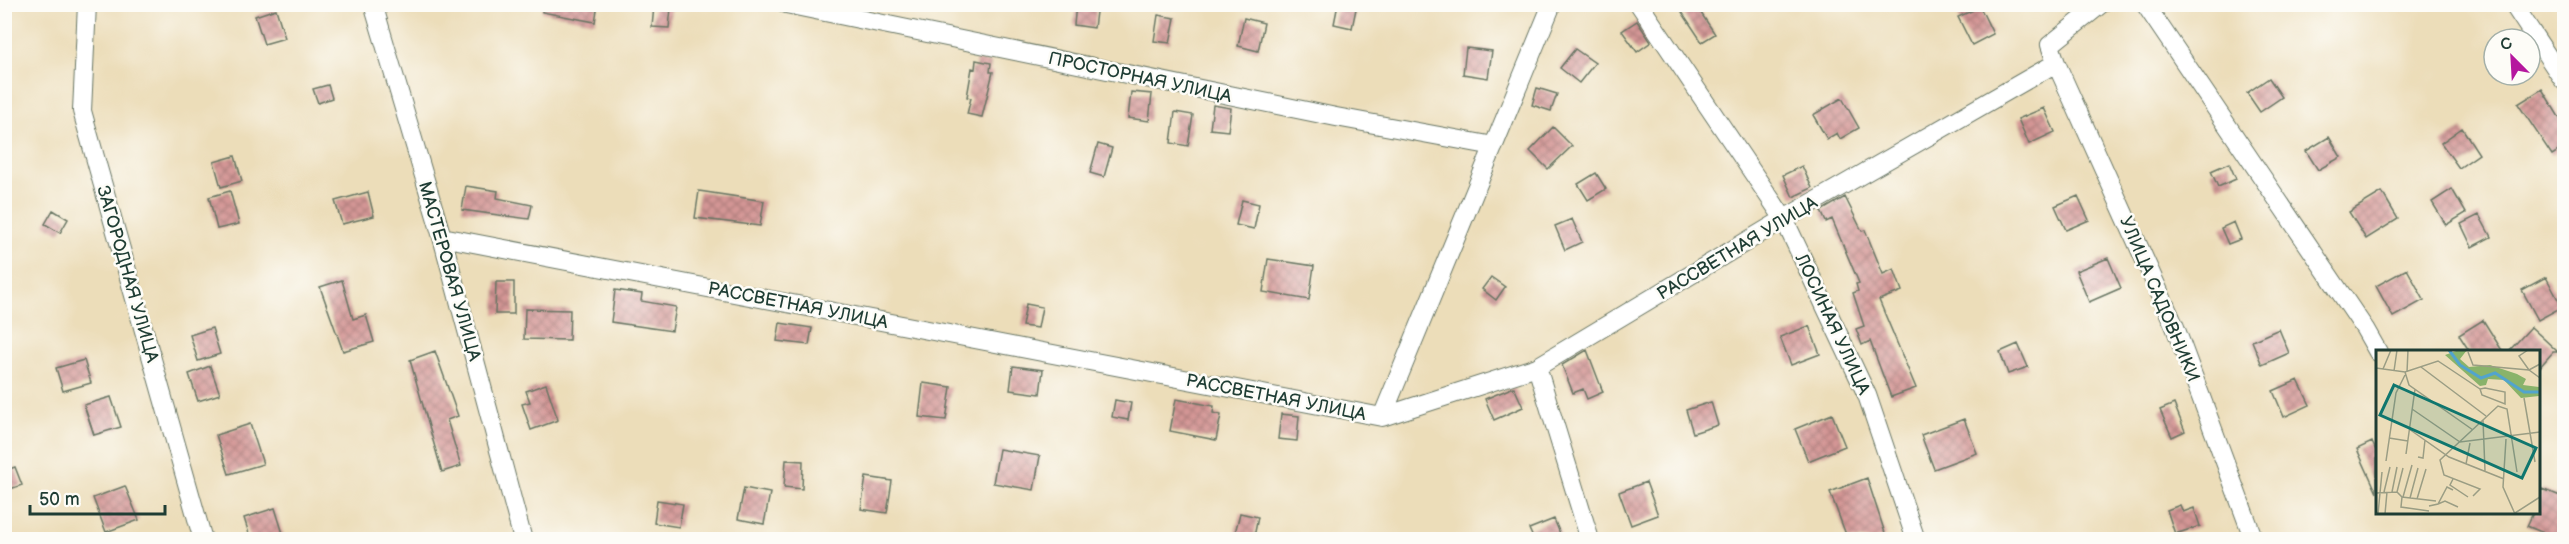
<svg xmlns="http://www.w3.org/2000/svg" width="2569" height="544" font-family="'Balsamiq Sans',sans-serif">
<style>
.building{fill:url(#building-cross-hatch)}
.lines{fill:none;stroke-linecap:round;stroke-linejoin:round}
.street-casing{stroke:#677563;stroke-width:20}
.street{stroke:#fff;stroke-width:18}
.labels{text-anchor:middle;stroke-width:5;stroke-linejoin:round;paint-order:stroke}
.street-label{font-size:18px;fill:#1f3d34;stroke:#fdfcf7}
.inset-river{fill:none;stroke:#52a4cd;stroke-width:3}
.inset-road{fill:none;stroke:#9a9d84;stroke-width:1.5}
.view{fill:#0f766e;fill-opacity:0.15;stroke:#0f766e;stroke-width:3}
.inset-edge{fill:none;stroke:#1f3d34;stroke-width:3}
</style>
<defs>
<pattern id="building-cross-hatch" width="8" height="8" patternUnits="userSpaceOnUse" patternTransform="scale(1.5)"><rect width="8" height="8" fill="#d49695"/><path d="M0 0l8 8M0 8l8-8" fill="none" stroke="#ab7c7a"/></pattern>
</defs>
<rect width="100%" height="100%" fill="#fdfcf7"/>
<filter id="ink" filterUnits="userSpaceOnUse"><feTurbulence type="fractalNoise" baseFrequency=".0167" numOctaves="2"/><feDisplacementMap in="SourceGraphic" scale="12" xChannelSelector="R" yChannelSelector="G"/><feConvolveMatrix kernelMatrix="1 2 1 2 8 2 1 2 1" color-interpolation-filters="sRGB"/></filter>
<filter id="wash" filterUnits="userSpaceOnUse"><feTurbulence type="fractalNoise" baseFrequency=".008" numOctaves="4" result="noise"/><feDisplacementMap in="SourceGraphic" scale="24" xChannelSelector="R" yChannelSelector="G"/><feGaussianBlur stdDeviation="1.35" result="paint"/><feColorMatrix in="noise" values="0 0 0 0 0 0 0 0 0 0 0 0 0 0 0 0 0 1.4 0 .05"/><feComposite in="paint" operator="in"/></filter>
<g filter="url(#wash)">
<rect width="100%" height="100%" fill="#ecddb9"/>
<g id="blocks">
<!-- building -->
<path class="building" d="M542,4H598L595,22L542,12Z
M1076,4H1097L1094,28L1074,25Z
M1338,4H1357L1352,28L1334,24Z
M1695,4L1715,34L1702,42L1682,12Z
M654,6L671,8L669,28L652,27Z
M1980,7L1993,34L1972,45L1958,17Z
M276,9L285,38L264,44L255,16Z
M1158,15L1175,18L1170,43L1154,41Z
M1244,18L1264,23L1258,51L1238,46Z
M1637,21L1651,42L1637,52L1622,31Z
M1466,48L1492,51L1488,78L1463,74Z
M1575,49L1595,63L1579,83L1560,68Z
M976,60L991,63L990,72H993L982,117L967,114L971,98L967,97L972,68L975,69Z
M2269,78L2282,97L2260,112L2247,93Z
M328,85L332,98L318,103L313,89Z
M1537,88L1557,94L1551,111L1532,105Z
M2542,89L2565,127V147L2552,155L2518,104Z
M1131,92L1152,94L1149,121L1128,118Z
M1842,98L1859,128L1840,139L1837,133L1827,139L1813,115Z
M1213,105L1231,108L1228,131L1210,129Z
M2044,108L2055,132L2029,144L2018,119Z
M1175,112L1193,115L1188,146L1171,143Z
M1553,127L1572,146L1548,169L1530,151Z
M2462,128L2479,154L2459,168L2441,143Z
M2329,137L2341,157L2318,170L2306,151Z
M1098,144L1112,148L1104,177L1090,173Z
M235,156L242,181L221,187L214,162Z
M2229,163L2236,179L2218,187L2211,171Z
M1802,166L1812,188L1793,197L1783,175Z
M1596,173L1606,189L1588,200L1578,184Z
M466,186L498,191L497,198L532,205L529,219L462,210Z
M2452,189L2466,213L2446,225L2432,202Z
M230,191L239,224L217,229L209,197Z
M699,191L764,201L760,226L695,218Z
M368,192L374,216L342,224L335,201Z
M2382,192L2398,219L2366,239L2349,212Z
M2078,196L2089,220L2066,230L2055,206Z
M1845,197L1862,231L1865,230L1883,274L1894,269L1902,291L1879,300L1916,388L1891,397L1870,341L1862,345L1856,329L1864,326L1853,293L1858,291L1856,284L1859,283L1832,219L1826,222L1821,211Z
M1242,200L1259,204L1254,229L1236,225Z
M53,210L68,219L60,233L45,224Z
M2479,215L2491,237L2472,247L2461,224Z
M1572,219L1582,242L1565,250L1555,226Z
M2234,222L2241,239L2228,244L2221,228Z
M2108,258L2121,288L2089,302L2076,271Z
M1268,259L1314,266L1309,300L1263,292Z
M2407,269L2424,300L2393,317L2376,286Z
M1491,277L1505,287L1496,300L1482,289Z
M2546,277L2562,307L2538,320L2522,290Z
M342,280L353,319L366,315L374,342L343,351L320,287Z
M496,282H514V314H495Z
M615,290L642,294L641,301L676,307L672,331L611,322Z
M1026,304L1042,307L1038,328L1022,326Z
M525,309L570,310L569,340L524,339Z
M2483,320L2503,352H2470L2459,335Z
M780,323L812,328L809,345L777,341Z
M1809,326L1820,354L1791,365L1780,337Z
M2531,327L2558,352H2553L2538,369V352H2508Z
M212,328L220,354L198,361L190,335Z
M2279,329L2289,353L2262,365L2252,341Z
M2018,344L2028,367L2008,374L2000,352Z
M1587,350L1603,392L1587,399L1583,389L1573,393L1562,365Z
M435,351L458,416L447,420L461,466L442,472L410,360Z
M84,360L91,383L63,391L56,368Z
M210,366L220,394L198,401L189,374Z
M1013,366L1043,370L1040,394L1010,390Z
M2298,380L2310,405L2284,417L2273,391Z
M923,383L951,387L946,420L919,417Z
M546,384L558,420L531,430L522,404L530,402L526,391Z
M1514,387L1523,407L1494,420L1485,399Z
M111,397L121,427L94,435L84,405Z
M1176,399L1214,406L1213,413L1221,415L1216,440L1170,431Z
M1115,400L1131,403L1128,420L1112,417Z
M1711,402L1718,425L1693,433L1686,410Z
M2174,404L2185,431L2172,437L2160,410Z
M1281,414L1299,416L1297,441L1278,439Z
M1832,414L1845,446L1808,461L1795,429Z
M1964,419L1977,453L1934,469L1921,435Z
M250,424L263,464L229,474L216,435Z
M2372,442L2377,453V493L2357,449Z
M999,449L1040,456L1034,490L993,483Z
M786,460L803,461L802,489L784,487Z
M15,467L22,485L4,491V471Z
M866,477L892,481L887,513L861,509Z
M1867,478L1886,536L1876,540H1848L1830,492Z
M1646,482L1658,515L1631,525L1619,492Z
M125,486L139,520L106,532L93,498Z
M744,488L770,493L764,524L738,519Z
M2543,489L2565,498V518L2556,538L2527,526L2533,513H2538V501Z
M657,500L683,504L679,527L654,523Z
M2180,505L2183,512L2194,508L2200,526L2175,534L2167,510Z
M275,508L285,540H251L244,518Z
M1240,513L1258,517L1254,537L1235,533Z
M1554,519L1561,536L1552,540H1534L1529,529Z"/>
</g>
</g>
<g filter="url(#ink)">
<use href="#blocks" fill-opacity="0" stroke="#677563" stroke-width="1.5"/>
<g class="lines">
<!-- street casing -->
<g class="street-casing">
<path id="street" d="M87,4L82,111L203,540
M373,4L442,237L523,540
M786,4L1336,117L1494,146
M1639,4L1784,219L1867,395L1916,540
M2145,4L2365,329L2378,352
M2513,4L2564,81
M2056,63L2175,327L2254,540
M442,237L1382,417L1537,367L1784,219L2056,63L2050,45L2101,4
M1537,367L1590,540
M1382,417L1552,4"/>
</g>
<!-- street -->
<use href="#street" class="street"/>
</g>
</g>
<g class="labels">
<!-- street labels -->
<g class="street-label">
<text transform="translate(1140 77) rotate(12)" y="6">ПРОСТОРНАЯ УЛИЦА</text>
<text transform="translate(1737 248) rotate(-31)" y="6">РАССВЕТНАЯ УЛИЦА</text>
<text transform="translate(450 271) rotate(74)" y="6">МАСТЕРОВАЯ УЛИЦА</text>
<text transform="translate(128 274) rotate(74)" y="6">ЗАГОРОДНАЯ УЛИЦА</text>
<text transform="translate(2160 299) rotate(67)" y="6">УЛИЦА САДОВНИКИ</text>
<text transform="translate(798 305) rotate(11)" y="6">РАССВЕТНАЯ УЛИЦА</text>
<text transform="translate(1833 324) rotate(65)" y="6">ЛОСИНАЯ УЛИЦА</text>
<text transform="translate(1276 397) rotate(11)" y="6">РАССВЕТНАЯ УЛИЦА</text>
</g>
</g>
<!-- overview -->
<g transform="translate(2376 350)">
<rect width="164" height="164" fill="#ecddb9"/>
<path d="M83,0H91L84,9L93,17L114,15L141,24L150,29L147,35L163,37V46L145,48L128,30L112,29L110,35L104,36L69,5Z" fill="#89b36a"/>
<path class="inset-river" d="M73,0L84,15L105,28L119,23L148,42H164"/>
<path class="inset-road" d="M152,0L143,6L153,20L164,14M92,2L97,15L153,20L164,28M45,17L110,66M0,18L29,22L62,11L104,39M7,19L15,0M18,21L21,0M29,22L33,35L97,80M31,22L32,0M109,38L129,42V54L106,45L104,39ZM148,48L159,112M36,59L84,92L164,82M107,70L109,121M33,79L73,107L128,129M13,88L32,91M130,89L127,137L139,164M30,104L39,39M42,107L47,108L49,90M10,111L20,43L29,25M90,114L94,93M77,129L74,135L92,147M8,142L14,117M16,142L21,117M21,142L27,118M0,143L21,142L26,147L60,151M97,146L104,139L68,125L64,110L122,56L131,59L141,122M26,147L25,157L53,161M27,147L36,115M34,148L42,118M41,149L50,119M62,154L69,151L82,157M53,156L62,154L71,137L77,140M139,163L164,147M2,164L6,122M9,164L11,142"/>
<path class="view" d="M18,35L160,98L146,128L4,65Z"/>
<rect width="164" height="164" class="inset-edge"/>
</g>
<!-- margin -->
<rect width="2569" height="544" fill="none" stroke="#fdfcf7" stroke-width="24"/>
<!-- north arrow -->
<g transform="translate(2512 57) rotate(336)"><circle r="28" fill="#fdfcf7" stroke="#a4b0a9" stroke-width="1.5"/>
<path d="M0-4.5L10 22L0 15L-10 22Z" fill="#b5179e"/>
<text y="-9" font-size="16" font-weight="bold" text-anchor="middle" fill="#1f3d34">С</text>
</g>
<!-- scale -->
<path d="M30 505v9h135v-9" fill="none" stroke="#1f3d34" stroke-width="3"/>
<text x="39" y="505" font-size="18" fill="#1f3d34" stroke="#fdfcf7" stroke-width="4.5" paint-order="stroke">50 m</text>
</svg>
